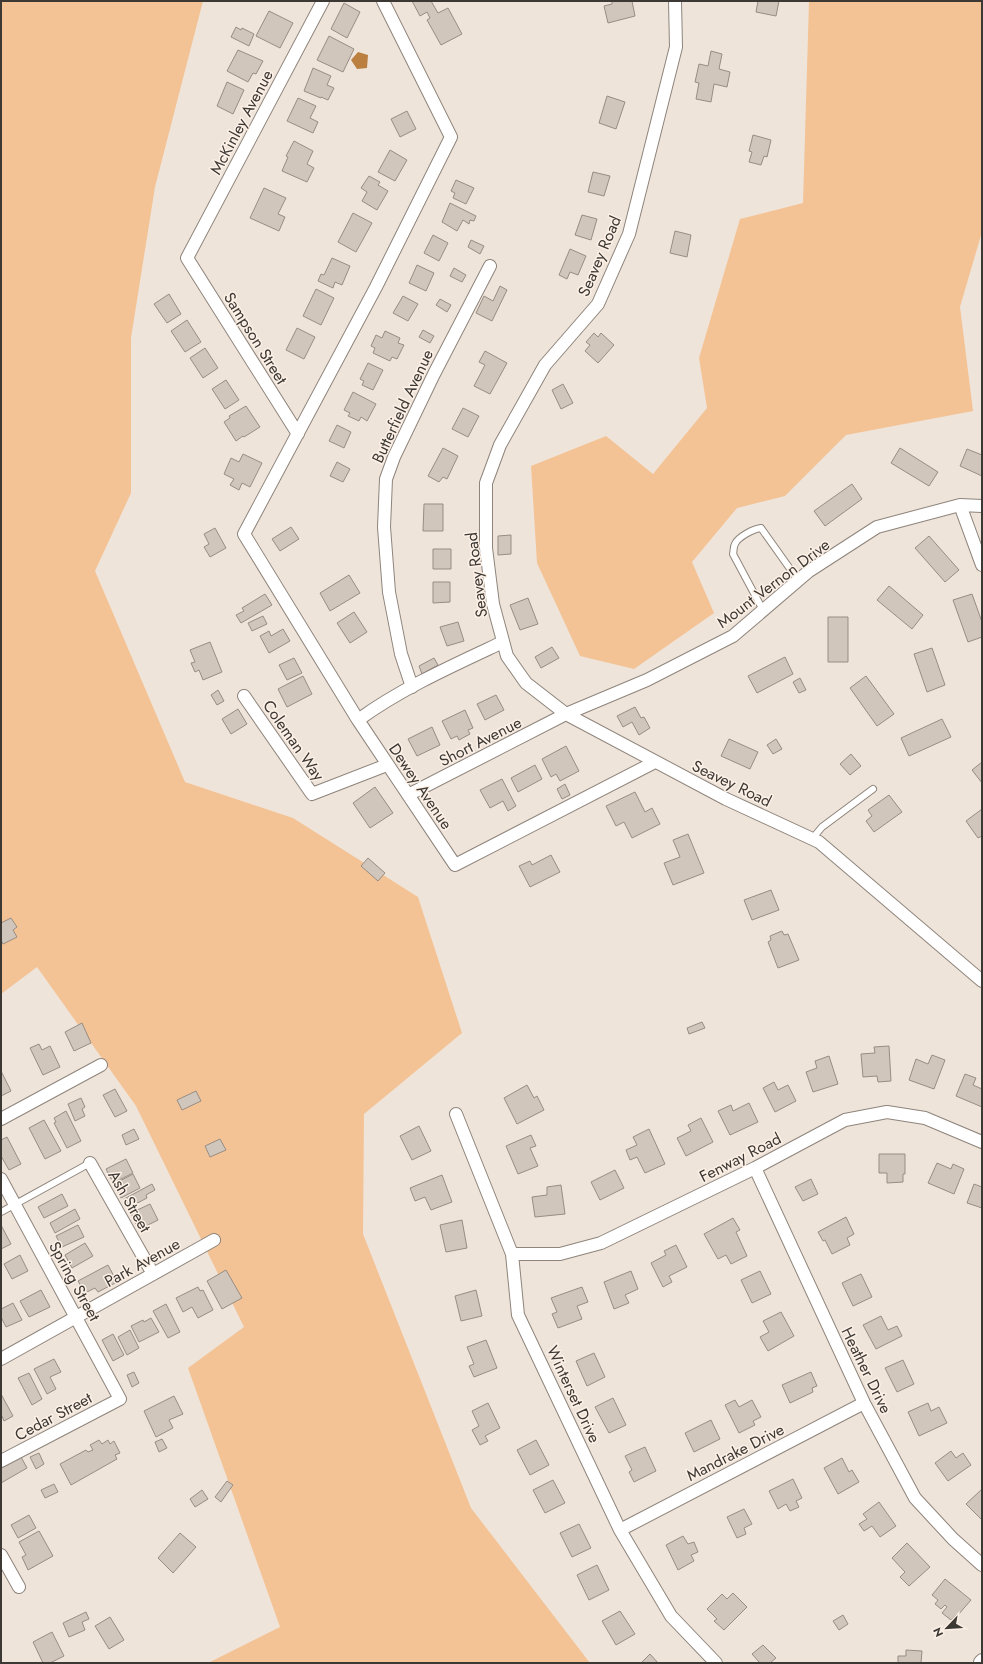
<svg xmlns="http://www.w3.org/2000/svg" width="983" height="1664" font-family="Jost,sans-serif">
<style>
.green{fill:#f3c395}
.water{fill:#bb7f40}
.building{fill:#d1c6bc;stroke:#978d84}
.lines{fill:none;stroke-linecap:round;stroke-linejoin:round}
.service-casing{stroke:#8e847b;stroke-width:8}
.minor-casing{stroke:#8e847b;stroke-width:14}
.service{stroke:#fff;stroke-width:6}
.minor{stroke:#fff;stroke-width:12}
.labels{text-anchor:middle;stroke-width:3;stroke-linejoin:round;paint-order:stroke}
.street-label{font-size:16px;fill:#3c3834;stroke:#fdf1e7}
</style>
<rect width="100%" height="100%" fill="#efe4da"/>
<!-- green -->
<path class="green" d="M1,1H203L155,187L131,338V493L95,571L185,782L293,818L418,897L462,1033L364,1114L363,1234L471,1508L590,1663H208L280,1627L188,1368L244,1327L136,1106L37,967L1,994Z
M809,1H982V232L960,307L973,411L846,435L785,496L737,508L692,562L714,613L634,669L580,656L537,563L531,466L606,436L653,474L707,408L699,358L740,219L803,203Z"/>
<!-- water -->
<path class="water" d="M358,52L368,55L367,68L357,69L351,60Z"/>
<!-- building -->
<path class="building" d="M412,1H431L438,13L448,8L462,34L441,45L427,20L430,18L427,12L420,16Z
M612,1H632L635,16L608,23L604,6L612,4Z
M758,1H779L776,16L756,12Z
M344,3L360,12L347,38L331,29Z
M269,11L293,23L280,48L256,36Z
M236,27L241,30L242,28L254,34L249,46L231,37Z
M329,36L354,49L343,72L317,60Z
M238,50L263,61L256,74L253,73L248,82L227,71Z
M711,51L722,54L719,69L730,72L727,87L714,84L711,102L696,99L699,83L695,82L699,64L708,66Z
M313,68L331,76L327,85L334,88L328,100L321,97V98L304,91Z
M227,82L244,90L233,114L217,106Z
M607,96L625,102L616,129L599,123Z
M298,98L316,106L310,118L318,122L313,133L287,121Z
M407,111L416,129L400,137L391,119Z
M753,135L771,140L767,157L764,156L761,165L749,162L752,152L749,151Z
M294,141L313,151L307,164L314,168L307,182L282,171L288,157L286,156Z
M390,150L407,160L395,181L378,172Z
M593,172L610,176L604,196L588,192Z
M369,176L380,182L378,185L388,191L377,210L362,201L367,192L361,188Z
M456,180L474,188L466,204L453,198L455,193L451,191Z
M264,188L286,198L278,214L285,217L279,231L250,218Z
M450,203L476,216L474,221L470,220L469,224L463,220L457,231L442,222Z
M353,213L372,223L356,252L338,242Z
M582,215L597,219L591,240L575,235Z
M675,231L691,235L687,257L670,253Z
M433,235L448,243L439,261L424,253Z
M471,240L484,246L480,254L468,247Z
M570,249L586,256L578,275L570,272L567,279L559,275Z
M332,258L350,266L342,285L335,282L333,288L318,281L321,274L324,275Z
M417,265L434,273L426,291L409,283Z
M454,268L466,275L462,282L450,276Z
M500,286L507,290L492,321L476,313L484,296L493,301Z
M316,289L334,298L321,325L303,316Z
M169,294L181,314L167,323L154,304Z
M403,296L418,304L408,321L393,313Z
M440,299L451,305L447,312L436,305Z
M187,320L201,342L185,352L171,331Z
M297,328L315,337L304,359L286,350Z
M423,330L434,336L430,343L419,337Z
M385,331L400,338L398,343L404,345L397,359L392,357L390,361L373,353L375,348L371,346L376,335L382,338Z
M594,333L598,337L601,333L614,345L598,363L585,351L590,345L586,342Z
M205,348L218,368L203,378L190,358Z
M485,351L507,363L490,394L474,386L485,365L479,362Z
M368,363L383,370L373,390L362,385L364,381L360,379Z
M226,380L239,400L225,409L212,389Z
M563,384L573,403L561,409L552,390Z
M353,392L376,404L367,421L361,417L359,421L348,416L350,413L344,410Z
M246,406L260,427L244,437L243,436L236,441L224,422L230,418L229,416Z
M463,408L479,416L468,437L452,429Z
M337,425L351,432L344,448L329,441Z
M443,448L458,456L447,479L443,477L439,482L428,476Z
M900,448L938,472L929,486L891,463Z
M967,449L982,455V476L960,466Z
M243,454L262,463L250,487L242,483L239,490L230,485L234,479L224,474L231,458L239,462Z
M337,462L350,469L343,482L330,476Z
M852,484L862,499L825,526L814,511Z
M424,504H443V531H423Z
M291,527L299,539L280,551L272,539Z
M215,528L226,548L210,557L204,547L209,544L204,534Z
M511,535V554L498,555V536Z
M929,536L959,570L945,582L915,548Z
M433,549H451V569H433Z
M349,575L360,593L330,611L320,593Z
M433,582H450V602L433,603Z
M889,586L923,615L912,629L877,600Z
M265,594L272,605L241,623L236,615L244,611L242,608Z
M972,594L982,622V637L968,642L953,600Z
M528,598L538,624L520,630L510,605Z
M354,612L367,632L350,643L337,623Z
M263,616L267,624L252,631L248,623Z
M828,617H848V662H828Z
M458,622L464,641L447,646L440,627Z
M283,629L290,641L269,653L260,636L269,631L271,636Z
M210,642L222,672L203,680L199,670L195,672L191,663L195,662L190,650Z
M552,647L559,658L541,668L535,657Z
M932,648L945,685L927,692L914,654Z
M785,657L793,674L757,693L748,676Z
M294,658L302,673L287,680L279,665Z
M434,658L438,665L422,674L419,666Z
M303,676L312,694L287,707L278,689Z
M866,676L894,714L877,726L850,688Z
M800,678L806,690L799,693L793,682Z
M218,690L224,701L217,705L211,695Z
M496,695L504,710L485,720L477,704Z
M635,707L641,718L644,717L650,728L639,735L632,722L623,727L617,716Z
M238,709L247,724L231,734L222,719Z
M465,710L473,728L468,730L470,734L459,740L457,736L451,739L442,721Z
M942,719L951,737L909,756L901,738Z
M432,727L440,745L417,756L408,739Z
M729,739L758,752L750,769L721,756Z
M776,739L782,749L773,754L767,745Z
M566,746L579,771L560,781L556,774L551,777L542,759Z
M851,754L861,766L850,775L840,764Z
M982,762V783L972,770Z
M535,765L542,779L518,792L511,778Z
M502,779L516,806L508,811L503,801L490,808L480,790Z
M565,784L570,795L562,799L557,789Z
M375,787L393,813L370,828L353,803Z
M635,792L645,812L652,808L660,824L632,838L624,822L616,826L606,806Z
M889,795L902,812L874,832L866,821L872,816L868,810Z
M982,809V836L978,838L966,821Z
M688,834L704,873L673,885L664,863L680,857L673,840Z
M551,855L560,872L530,887L519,866L530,861L532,865Z
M368,858L385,873L378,881L361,866Z
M771,890L779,910L752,920L744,900Z
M11,918L17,927L13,930L17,937L3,944L1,940V923Z
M782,931L784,935L788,934L799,960L778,968L768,942L771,940L770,936Z
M702,1022L705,1028L689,1034L687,1028Z
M82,1023L91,1043L74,1051L65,1032Z
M39,1044L42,1050L50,1046L60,1067L43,1075L30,1048Z
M889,1046L891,1081L878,1082L877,1076L863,1077L861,1054L875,1053L874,1047Z
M932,1055L945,1060L934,1089L909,1080L916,1059L928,1064Z
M829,1056L838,1084L813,1092L806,1072L817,1068L815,1061Z
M1,1071L11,1091L1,1096Z
M965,1074L976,1078L973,1085L982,1089V1107L956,1096Z
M774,1082L778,1090L788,1085L796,1101L775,1112L763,1088Z
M527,1085L534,1098L537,1096L544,1110L517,1124L504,1098Z
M115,1089L127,1111L115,1117L103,1095Z
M196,1091L201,1101L182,1110L177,1100Z
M81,1098L85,1107L82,1109L85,1116L75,1121L68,1104Z
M749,1103L758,1122L730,1135L718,1111L731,1105L733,1111Z
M66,1111L81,1141L67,1148L54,1123L56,1122L54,1118Z
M701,1118L713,1142L686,1156L677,1138L691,1131L688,1125Z
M44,1120L61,1151L45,1159L29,1128Z
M419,1126L431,1151L412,1160L400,1136Z
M134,1129L139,1139L126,1145L122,1135Z
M649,1129L665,1164L645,1173L637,1157L630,1160L626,1150L637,1145L633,1137Z
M531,1135L536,1146L530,1148L538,1166L518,1174L506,1146Z
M7,1137L21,1164L9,1170L1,1156V1140Z
M220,1139L226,1150L210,1157L205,1146Z
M879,1154H905V1174H903V1182L887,1183V1173H879Z
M126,1159L133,1173L117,1181L115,1177L111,1179L106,1169Z
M937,1163L951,1169L953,1164L964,1169L954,1194L928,1183Z
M615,1170L624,1188L600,1200L591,1182Z
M133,1174L140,1188L121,1198L114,1184Z
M442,1175L452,1202L431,1210L425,1197L415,1201L410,1188Z
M811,1179L818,1194L803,1201L795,1187Z
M152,1184L155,1190L146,1195L147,1198L128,1208L124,1199Z
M974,1184L982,1187V1208L967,1203Z
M561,1185L565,1214L535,1217L532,1197L547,1195V1187Z
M62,1194L68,1206L44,1218L38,1207Z
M150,1204L158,1220L146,1226L143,1221L136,1224L131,1213Z
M75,1209L80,1219L55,1233L50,1223Z
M846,1217L854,1234L847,1238L850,1245L832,1254L825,1240L823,1241L818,1232Z
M733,1218L740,1230L736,1232L747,1256L731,1264L726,1255L718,1259L704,1234Z
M462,1220L467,1248L446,1252L440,1225Z
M1,1225L11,1244L1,1249Z
M78,1225L84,1237L62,1247L56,1236Z
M85,1243L93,1256L72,1268L65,1255Z
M676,1245L687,1267L669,1276L672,1282L663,1287L651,1263L666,1255L664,1251Z
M20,1255L28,1271L12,1279L4,1264Z
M108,1265L117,1282L98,1292L95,1288L85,1293L78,1281Z
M226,1270L242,1298L222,1309L207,1281Z
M631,1271L638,1289L625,1295L629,1303L614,1309L604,1282Z
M760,1271L771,1294L752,1303L741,1280Z
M861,1274L872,1297L853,1306L842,1283Z
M198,1287L200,1291L203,1290L213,1310L198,1318L192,1307L183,1312L176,1298Z
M582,1287L588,1302L577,1306L582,1319L558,1328L552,1314L557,1312L551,1298Z
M41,1290L50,1307L29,1317L20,1301Z
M476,1290L482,1316L461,1321L455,1296Z
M13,1303L22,1320L6,1327L1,1317V1309Z
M166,1304L180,1332L168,1338L153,1311Z
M781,1312L794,1336L768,1351L760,1337L769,1332L763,1321Z
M881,1316L888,1330L897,1326L902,1336L876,1349L863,1325Z
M151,1318L159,1332L139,1342L131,1326L143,1320L144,1322Z
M130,1330L139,1348L127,1355L118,1337Z
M113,1334L124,1355L113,1361L102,1340Z
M486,1340L497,1368L474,1377L469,1366L474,1364L467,1347Z
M594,1353L605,1377L587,1386L576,1361Z
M54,1359L61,1372L50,1377L56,1389L47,1394L34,1369Z
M903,1360L914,1384L897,1392L885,1368Z
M134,1372L139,1383L132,1387L127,1375Z
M811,1372L817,1386L812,1388L813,1392L790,1403L782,1385Z
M29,1373L42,1399L32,1405L18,1378Z
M1,1394L13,1416L4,1421L1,1414Z
M174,1396L183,1414L169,1420L173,1428L156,1437L144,1411Z
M613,1398L626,1425L609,1433L595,1407Z
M735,1400L739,1407L752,1400L761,1417L753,1421L755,1425L739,1433L725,1405Z
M488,1403L500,1428L485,1436L488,1441L480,1445L472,1430L479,1426L472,1411Z
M928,1403L931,1411L939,1407L947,1423L919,1436L908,1412Z
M711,1420L720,1439L694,1452L685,1433Z
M162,1439L167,1448L159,1452L155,1442Z
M99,1440L102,1444L108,1440L110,1444L114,1441L120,1453L115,1455L117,1459L71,1485L60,1464L86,1450L88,1452L93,1450L90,1445Z
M536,1440L549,1465L530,1475L517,1450Z
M645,1447L656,1471L634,1482L629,1472L632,1470L625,1456Z
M951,1451L956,1458L963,1453L971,1465L948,1481L935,1463Z
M39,1453L44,1464L36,1469L30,1457Z
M21,1457L27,1468L1,1483V1468Z
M842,1458L849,1472L852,1470L859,1482L838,1494L824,1468Z
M793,1479L802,1498L796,1501L799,1507L790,1511L786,1504L778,1509L769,1491Z
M553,1480L565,1503L545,1513L533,1490Z
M227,1481L233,1485L221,1502L215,1497Z
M54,1484L58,1492L45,1498L41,1490Z
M202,1490L208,1499L195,1507L190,1499Z
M981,1490L982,1491V1520L966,1504Z
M879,1502L896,1526L880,1537L872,1526L864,1531L859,1524L867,1519L863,1514Z
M744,1509L752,1524L744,1528L746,1534L737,1538L727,1517Z
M29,1515L36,1528L18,1538L11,1525Z
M579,1524L591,1548L572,1557L560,1533Z
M39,1531L53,1556L28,1570L22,1557L26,1555L19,1542Z
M180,1533L196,1547L173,1573L158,1558Z
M683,1536L688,1544L694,1542L698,1552L691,1555L694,1561L678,1570L666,1545Z
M907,1543L930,1567L909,1586L900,1577L905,1572L892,1558Z
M597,1565L609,1590L589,1600L577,1575Z
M945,1579L971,1600L958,1615L957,1614L951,1620L942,1613L947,1607L945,1605L941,1609L935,1604L938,1600L932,1595Z
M733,1593L747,1607L724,1630L714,1621L717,1619L707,1609L722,1594L727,1599Z
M620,1611L635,1634L616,1645L602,1621Z
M86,1612L89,1619L82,1622L85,1630L69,1637L63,1623Z
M843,1615L848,1624L839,1630L833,1621Z
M110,1617L124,1640L109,1649L95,1626Z
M52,1632L64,1656L50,1663H43L33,1642Z
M763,1645L776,1658L770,1663H760L752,1654Z
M906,1650L922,1651L921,1663H898V1656H906Z
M650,1654L658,1663H641Z"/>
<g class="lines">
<!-- service casing -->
<g class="service-casing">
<path id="service" d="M763,610L733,554C734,551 733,547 735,544C738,537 753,529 761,528L798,580
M812,839L822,827L873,789
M1,1212L90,1163"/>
</g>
<!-- minor casing -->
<g class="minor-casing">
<path id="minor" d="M383,1L451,137L376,287L244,534L358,720L455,865L655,762
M675,1L676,47L629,234L598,304L545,365L500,445L486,483V548L493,604L507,656L526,683L566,714L726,799L819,842L982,981
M298,434L187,258L323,1
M960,505L982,565
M412,687L401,654L389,592L384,527L386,479L394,457L434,374L490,266
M244,696L312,794L387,765
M358,720C402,688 454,665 503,642
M408,795L566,714L647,680L733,636L809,571L877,527L960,505L982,506
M456,1114L512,1254L518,1315L620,1530L671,1616L716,1663
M1,1119L101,1065
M90,1163L153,1274
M755,1168L864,1403L915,1498L953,1539L982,1565
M1,1179L120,1399L1,1461
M512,1254H560L601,1243L755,1168L845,1120L887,1112L925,1118L982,1142
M1,1359L214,1240
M620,1530L864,1403
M1,1555L19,1587
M980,1662L982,1660"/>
</g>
<!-- service -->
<use href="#service" class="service"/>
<!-- minor -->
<use href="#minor" class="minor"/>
</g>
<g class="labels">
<!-- street labels -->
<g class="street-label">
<text transform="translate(241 122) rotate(-62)" y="6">McKinley Avenue</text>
<text transform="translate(599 256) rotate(-67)" y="6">Seavey Road</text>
<text transform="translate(256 338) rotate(58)" y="6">Sampson Street</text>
<text transform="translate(402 406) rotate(-65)" y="6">Butterfield Avenue</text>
<text transform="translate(476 575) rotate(-97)" y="6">Seavey Road</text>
<text transform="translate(773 583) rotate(-37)" y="6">Mount Vernon Drive</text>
<text transform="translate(294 740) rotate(55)" y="6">Coleman Way</text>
<text transform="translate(480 741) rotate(-27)" y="6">Short Avenue</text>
<text transform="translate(732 783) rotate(26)" y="6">Seavey Road</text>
<text transform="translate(421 786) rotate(56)" y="6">Dewey Avenue</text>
<text transform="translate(740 1157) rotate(-27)" y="6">Fenway Road</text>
<text transform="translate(130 1201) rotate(60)" y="6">Ash Street</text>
<text transform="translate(142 1262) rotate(-29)" y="6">Park Avenue</text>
<text transform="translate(75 1281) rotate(61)" y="6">Spring Street</text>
<text transform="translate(867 1370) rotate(64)" y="6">Heather Drive</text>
<text transform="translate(574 1394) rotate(65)" y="6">Winterset Drive</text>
<text transform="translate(53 1416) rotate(-28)" y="6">Cedar Street</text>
<text transform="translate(735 1452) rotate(-27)" y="6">Mandrake Drive</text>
</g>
</g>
<!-- border -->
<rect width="983" height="1664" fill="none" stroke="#3c3834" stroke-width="4"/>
<!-- north arrow -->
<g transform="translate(947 1628) rotate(245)" stroke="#fdf1e7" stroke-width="3" paint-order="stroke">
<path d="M0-3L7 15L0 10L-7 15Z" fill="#3c3834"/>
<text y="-6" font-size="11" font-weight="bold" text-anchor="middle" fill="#3c3834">N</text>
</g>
</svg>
